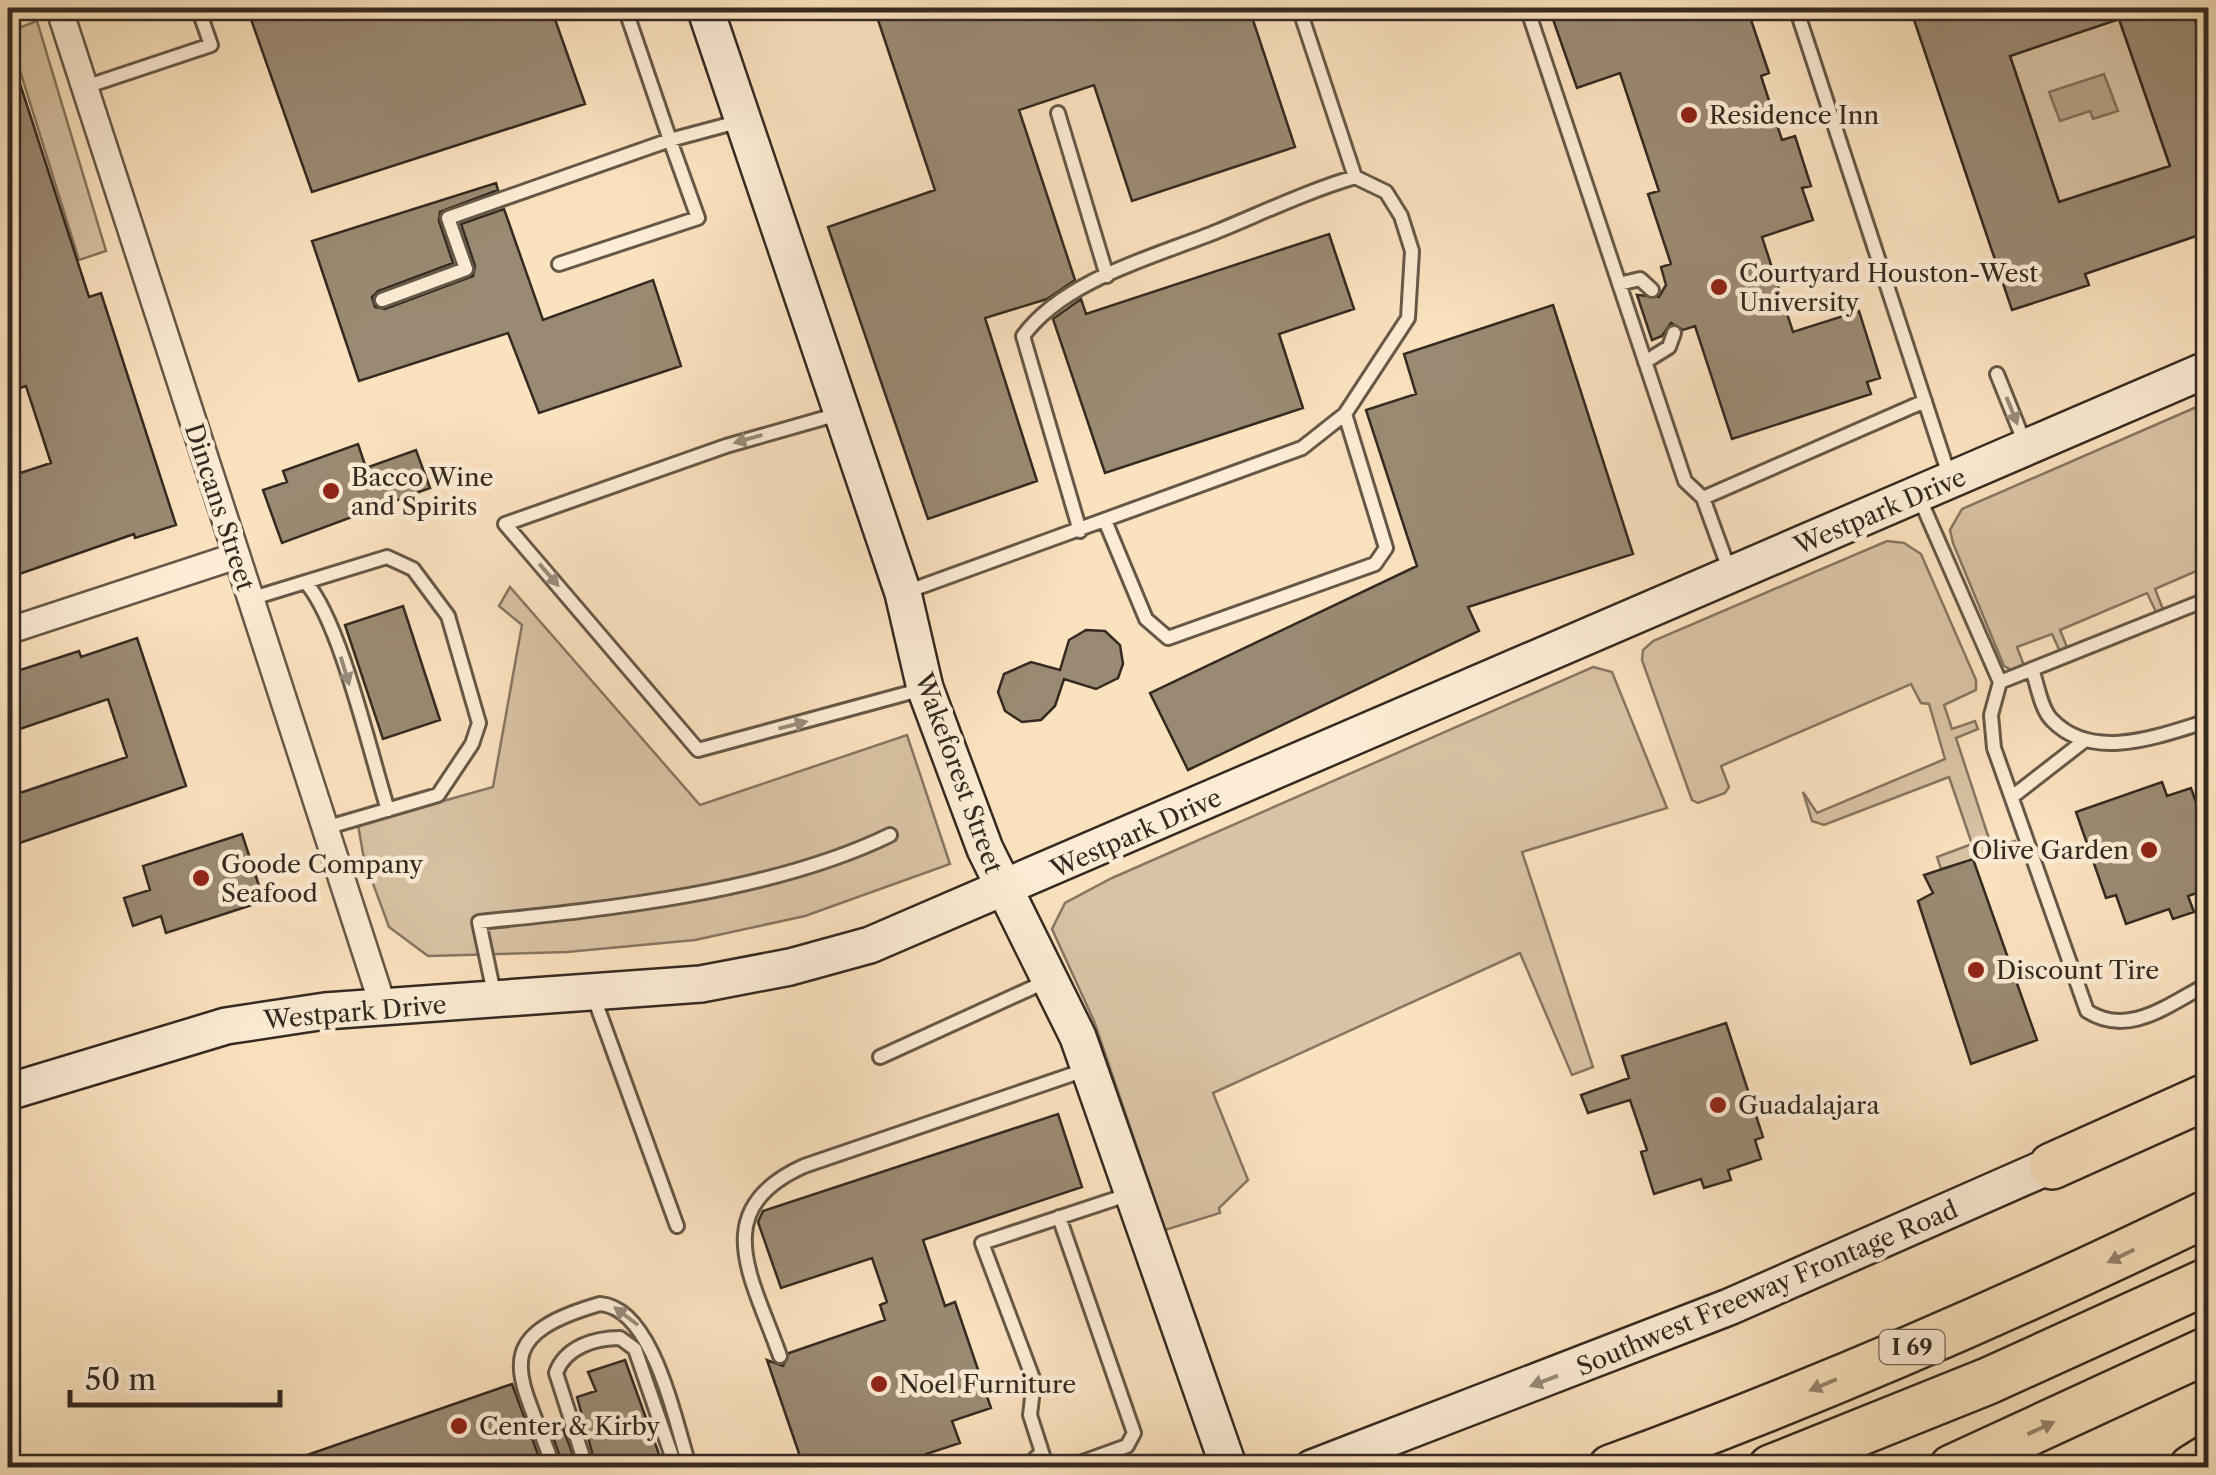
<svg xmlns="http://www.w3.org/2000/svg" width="2216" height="1475" font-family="'Libre Caslon Text',serif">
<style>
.green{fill:#d9c3a4;stroke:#867662;stroke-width:2.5}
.water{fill:#b7a389;stroke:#83735f;stroke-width:2.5}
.building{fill:#9b8a73;stroke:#342a21;stroke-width:2.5;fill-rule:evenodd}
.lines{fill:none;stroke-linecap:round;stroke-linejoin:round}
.lane-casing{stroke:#665848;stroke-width:18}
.street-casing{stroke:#665848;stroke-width:30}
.secondary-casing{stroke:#342a21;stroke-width:40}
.highway-casing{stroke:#342a21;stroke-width:50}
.lane{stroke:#fcecd5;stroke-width:12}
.street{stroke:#fcecd5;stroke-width:25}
.secondary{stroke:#fcecd5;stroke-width:35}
.highway{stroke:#fbe2bf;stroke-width:45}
.oneway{fill:#988b7b}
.oneway2{fill:#988670}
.poi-dot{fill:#8f2418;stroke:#fcecd5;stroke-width:4}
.labels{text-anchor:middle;stroke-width:9;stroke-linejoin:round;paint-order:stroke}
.shield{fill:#fcecd5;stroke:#706457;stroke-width:2.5}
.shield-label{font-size:22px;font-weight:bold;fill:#342a21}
.poi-label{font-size:25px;fill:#342a21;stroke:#fcecd5;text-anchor:start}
.street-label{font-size:25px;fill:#342a21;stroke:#fcecd5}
</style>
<rect width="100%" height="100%" fill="#fbe2bf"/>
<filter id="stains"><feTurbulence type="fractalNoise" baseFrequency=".002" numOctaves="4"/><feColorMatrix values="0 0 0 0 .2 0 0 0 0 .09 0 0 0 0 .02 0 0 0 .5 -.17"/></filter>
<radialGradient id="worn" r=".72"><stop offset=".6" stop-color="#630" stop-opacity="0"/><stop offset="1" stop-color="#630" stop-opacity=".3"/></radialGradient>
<!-- green -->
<path class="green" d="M2119,19L2170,166L2059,202L2010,56Z
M37,21L106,251L79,260L8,32Z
M2208,402V566L2155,589L2164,612L2157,614L2147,593L2060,630L2069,652L2062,656L2052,634L2017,647L2026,671L2017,673L2004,666L1953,543L1950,530L1962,509Z
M1887,541L1904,543L1921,554L1976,680V690L1944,705L1952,729L1975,721L1978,729L1956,738L1992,848L2015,841L2018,848L1941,869L1937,857L1972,844L1949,777L1824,825L1812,821L1803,792L1817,813L1945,759L1929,704L1921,703L1911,684L1721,766L1729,787L1725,793L1698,803L1692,800L1642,660L1643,650L1653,641Z
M510,587L700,805L907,735L950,864L805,916L695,940L567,952L428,956L389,927L364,859L358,825L493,787L522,625L499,606Z
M1593,667L1612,672L1667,808L1522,852L1593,1067L1572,1075L1520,953L1213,1093L1248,1180L1219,1208L1220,1213L1165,1230L1094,1021L1052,929L1065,903L1112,878Z"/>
<!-- water -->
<path class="water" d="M2104,74L2118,111L2093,119L2090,111L2060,121L2049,92Z"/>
<!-- building -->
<path class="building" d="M247,8H551L585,104L312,192Z
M874,8H1249L1295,147L1132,201L1094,85L1019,110L1075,280L1047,299L985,318L1037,481L928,519L828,227L935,190Z
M1549,8H1747L1769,73L1761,76L1782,140L1795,136L1811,186L1802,188L1813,220L1762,237L1793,332L1859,311L1880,378L1867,382L1871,394L1732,439L1695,326L1683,330L1671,323L1662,336L1652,340L1637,295L1659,297L1666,285L1661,267L1671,264L1648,194L1659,191L1620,73L1577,88Z
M1910,8H2191L2208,60V232L2085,274L2089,285L2012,310ZM2119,19L2170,166L2059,202L2010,56Z
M12,59L89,297L101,293L176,525L135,538L134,534L8,578V477L51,463L26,386L8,392V60Z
M496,183L498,190L440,212L439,221L453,263L378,291L372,297L375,307L385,309L473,276L475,266L461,224L504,209L543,320L653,280L681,366L539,413L508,333L359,381L312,241Z
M1329,234L1354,309L1279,334L1303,408L1105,473L1053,319L1081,299L1086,314Z
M1553,305L1633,554L1468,607L1479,631L1188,770L1150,693L1417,566L1366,410L1416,394L1404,354Z
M358,444L366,468L416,450L430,488L282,543L263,490L287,482L283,471Z
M403,606L440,720L383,739L345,625Z
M1086,630L1105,631L1120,645L1123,664L1118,678L1096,689L1064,679L1055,706L1041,720L1022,722L1005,711L998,692L1004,674L1031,662L1060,670L1069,640Z
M137,638L186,786L8,847V797L127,757L108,699L8,733V674L79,651L81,657Z
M2162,782L2167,796L2191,788L2197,805L2208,801V889L2188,896L2194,912L2173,919L2169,909L2126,924L2116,895L2106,898L2076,812Z
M242,834L264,901L166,933L161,916L133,926L124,898L150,890L143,866Z
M1973,859L2037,1040L1971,1064L1918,901L1933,893L1924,875Z
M1726,1023L1763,1137L1755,1140L1761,1159L1728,1170L1731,1180L1704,1188L1701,1179L1654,1194L1641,1152L1647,1150L1630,1100L1588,1113L1581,1095L1629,1078L1622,1056Z
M1058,1114L1082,1187L923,1240L945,1306L955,1302L991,1408L952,1421L960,1443L926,1454L930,1468H804L767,1360L783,1366L789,1353L885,1320L880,1305L887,1302L872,1258L781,1288L758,1222L763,1211Z
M625,1360L664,1468H564L550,1429L562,1425L575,1461H589L592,1452L577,1397L596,1391L588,1372Z
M512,1384L543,1468H282L281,1464Z"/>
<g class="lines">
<!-- lane casing -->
<g class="lane-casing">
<path id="lane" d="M625,8L670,140L741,121
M1299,8L1355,177
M1527,8L1685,481L1703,498L1730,572
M1796,8L1950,478
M85,87L211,45L198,8
M1058,113L1107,276
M1619,284L1640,279L1652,290
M382,300L466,269L448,218L670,140L698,218L559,264
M1645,362L1669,347L1674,333
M1997,374L2026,446
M842,413L726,446L505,524L698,750L923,689
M1919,497L2000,682
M1703,498L1925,401
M1106,523L1146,619L1168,638L1375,564L1386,548L1345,414
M306,583C340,620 371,756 388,810
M906,592L1302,448L1345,414L1408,318L1412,251L1401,216L1386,192L1355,177C1308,191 1264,212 1218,231C1154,257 1065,279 1023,336L1080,531
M250,599L387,557L413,569L448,616L479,723L472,744L438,795L325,828
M2208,599L2000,682L1991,715L1994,748L2087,1011C2129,1038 2169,1004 2208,984
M2032,669C2037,683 2041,710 2052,720C2093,763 2161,735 2208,721
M2012,797L2084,741
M593,995L677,1226
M495,998L479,922C608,909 773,892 890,835
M880,1057L1047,981
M1059,1217L1134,1433L1127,1446L1066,1468
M780,1356C753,1279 706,1210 804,1166L1085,1070
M582,1454L556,1373C565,1347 595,1338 620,1338L635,1349L676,1468
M554,1468C522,1376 482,1338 600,1304C654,1308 675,1423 690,1468
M1025,1468L1042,1452
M1047,1468L1030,1415L1034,1381L982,1243L1130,1194"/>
</g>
<!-- street casing -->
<g class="street-casing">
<path id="street" d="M59,8L383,1006
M8,631L236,556"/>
</g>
<!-- secondary casing -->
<g class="secondary-casing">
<path id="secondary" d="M705,8L903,593L925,688L985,849L1078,1037L1229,1468
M8,1092L226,1026L325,1011L701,984L790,967L870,945L2208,369
M1312,1468L1729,1307L2072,1156"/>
</g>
<!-- highway casing -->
<g class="highway-casing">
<path id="highway" d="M2052,1166L2208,1096
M1611,1468C1814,1394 2014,1307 2208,1213
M1771,1468L1988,1381L2208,1281
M1952,1468L2208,1350
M2192,1468L2208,1458"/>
</g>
<!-- lane -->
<use href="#lane" class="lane"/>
<!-- street -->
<use href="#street" class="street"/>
<!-- secondary -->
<use href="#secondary" class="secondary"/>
<!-- highway -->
<use href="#highway" class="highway"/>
</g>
<!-- one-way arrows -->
<defs><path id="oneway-solid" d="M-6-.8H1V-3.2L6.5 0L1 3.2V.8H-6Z" transform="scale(2.5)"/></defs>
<g class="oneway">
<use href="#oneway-solid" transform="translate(2012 411) rotate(68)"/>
<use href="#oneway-solid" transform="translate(748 439) rotate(164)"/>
<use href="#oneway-solid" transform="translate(549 575) rotate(49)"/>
<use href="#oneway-solid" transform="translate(345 671) rotate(73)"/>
<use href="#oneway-solid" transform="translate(793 725) rotate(-14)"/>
<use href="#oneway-solid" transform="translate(626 1316) rotate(-143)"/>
<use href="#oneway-solid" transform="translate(1544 1381) rotate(159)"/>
</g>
<g class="oneway2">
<use href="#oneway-solid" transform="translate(2121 1256) rotate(154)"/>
<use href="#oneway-solid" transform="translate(1823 1385) rotate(157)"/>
<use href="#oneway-solid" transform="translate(2041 1428) rotate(-25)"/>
</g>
<!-- markers -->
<g class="poi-dot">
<circle cx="1689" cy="115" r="10"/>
<circle cx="1719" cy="287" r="10"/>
<circle cx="331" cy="491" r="10"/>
<circle cx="2149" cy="850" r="10"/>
<circle cx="201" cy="878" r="10"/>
<circle cx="1976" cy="970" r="10"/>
<circle cx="1718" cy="1105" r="10"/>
<circle cx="879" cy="1384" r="10"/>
<circle cx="459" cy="1426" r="10"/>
</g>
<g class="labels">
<!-- shield labels -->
<rect class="shield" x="1879.5" y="1330" width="65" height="34" rx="8"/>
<g class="shield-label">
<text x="1912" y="1355">I 69</text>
</g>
<!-- poi labels -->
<g class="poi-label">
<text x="1709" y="124">Residence Inn</text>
<text x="1739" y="282">Courtyard Houston-West<tspan x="1739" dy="29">University</tspan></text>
<text x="351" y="486">Bacco Wine<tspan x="351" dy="29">and Spirits</tspan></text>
<text x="2129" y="859" text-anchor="end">Olive Garden</text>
<text x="221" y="873">Goode Company<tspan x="221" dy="29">Seafood</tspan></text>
<text x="1996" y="979">Discount Tire</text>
<text x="1738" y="1114">Guadalajara</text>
<text x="899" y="1393">Noel Furniture</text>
<text x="479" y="1435">Center &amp; Kirby</text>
</g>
<!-- street labels -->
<g class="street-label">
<text transform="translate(220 507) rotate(72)" y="9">Dincans Street</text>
<text transform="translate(1880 511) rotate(-23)" y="9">Westpark Drive</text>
<text transform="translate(959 773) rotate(70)" y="9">Wakeforest Street</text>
<text transform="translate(1136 833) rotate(-24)" y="9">Westpark Drive</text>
<text transform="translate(355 1012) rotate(-5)" y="9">Westpark Drive</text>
<text transform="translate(1767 1288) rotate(-23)" y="9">Southwest Freeway Frontage Road</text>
</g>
</g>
<!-- margin -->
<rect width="2216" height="1475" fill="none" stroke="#fbe2bf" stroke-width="40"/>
<rect x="10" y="10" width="2196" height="1455" fill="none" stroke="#342a21" stroke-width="5"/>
<rect x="20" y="20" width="2176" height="1435" fill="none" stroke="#342a21" stroke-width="2.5"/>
<!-- scale -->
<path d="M70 1390v15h210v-15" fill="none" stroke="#342a21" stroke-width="5"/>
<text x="85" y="1390" font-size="30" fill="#342a21" stroke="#fcecd5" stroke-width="8" paint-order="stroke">50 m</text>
<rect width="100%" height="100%" filter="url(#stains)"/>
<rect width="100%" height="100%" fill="url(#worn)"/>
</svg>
